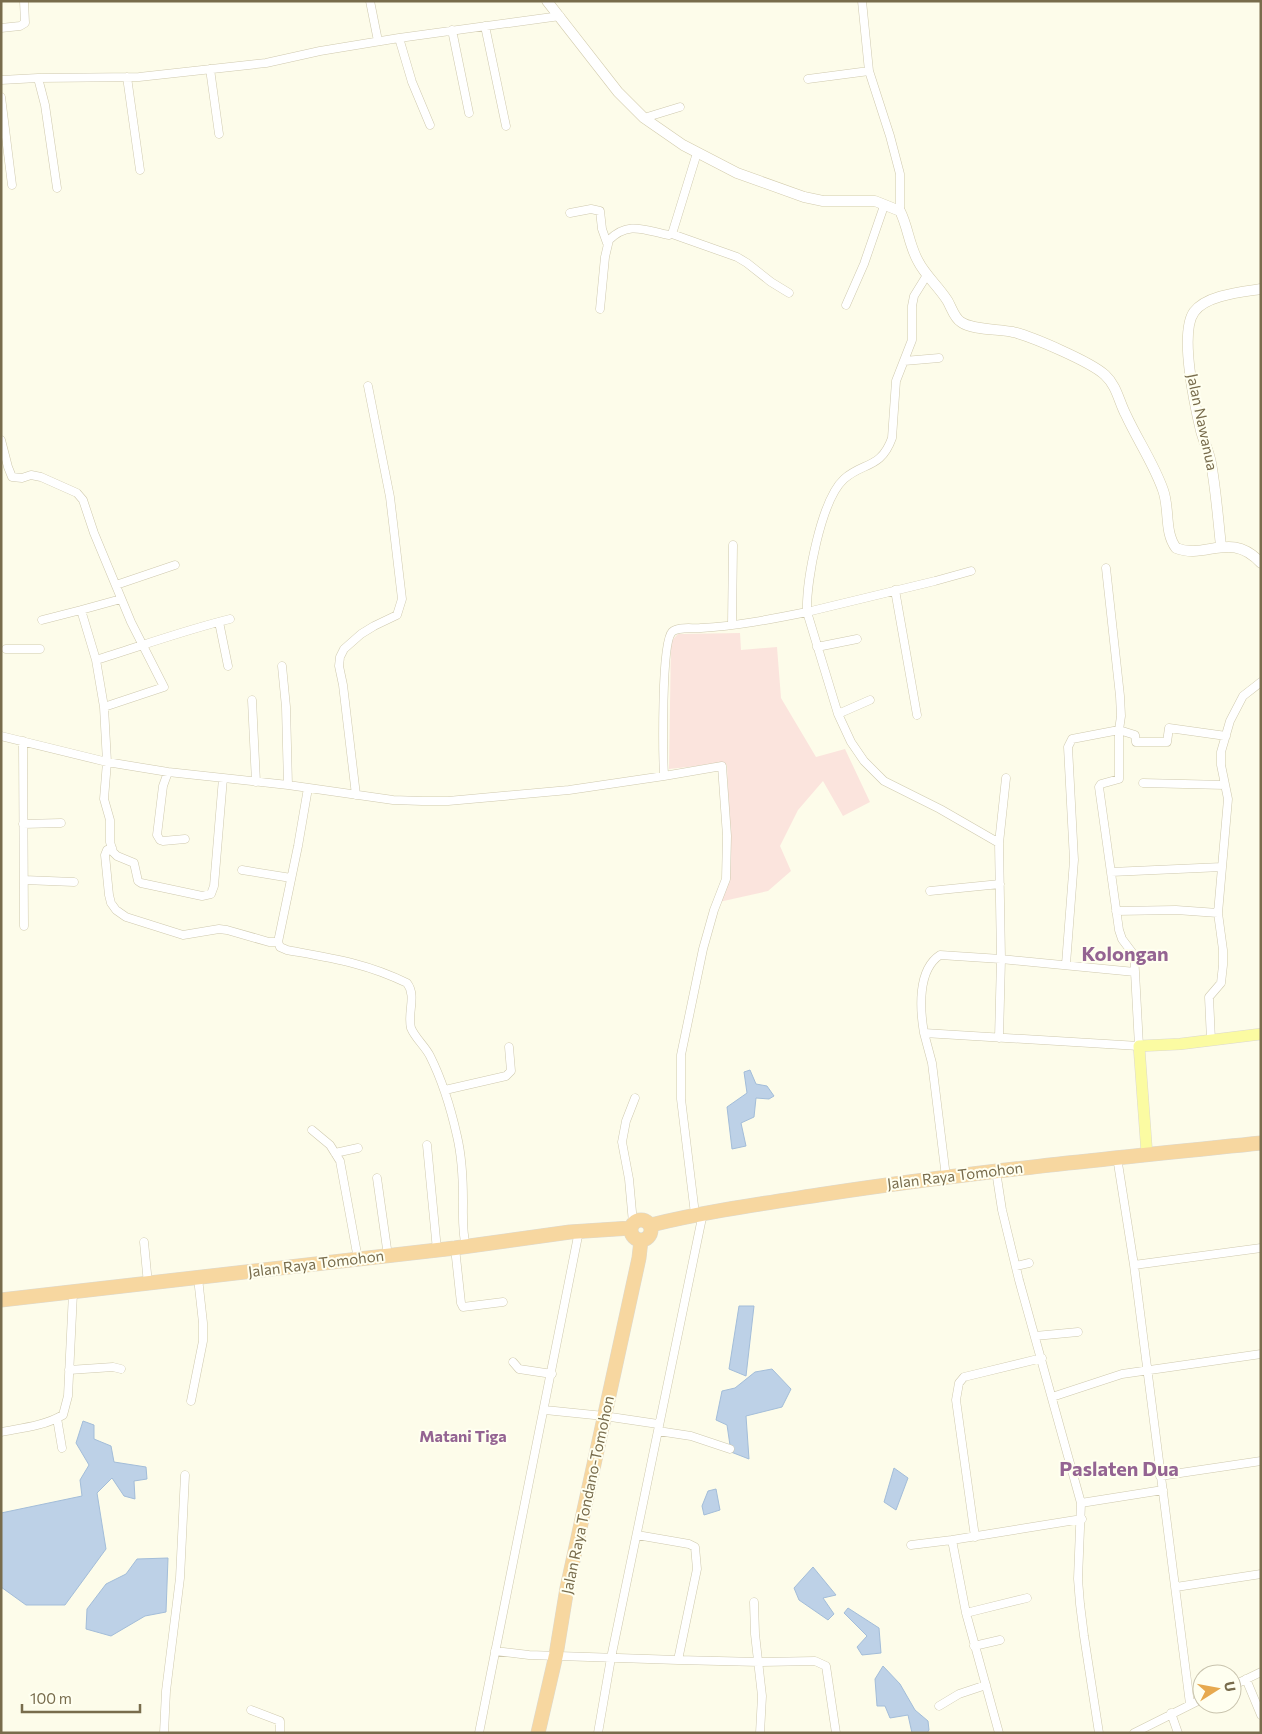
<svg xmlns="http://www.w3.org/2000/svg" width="1262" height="1734" font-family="Commissioner,sans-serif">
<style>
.medical{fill:#fbe4dd}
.water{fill:#bdd1e7;stroke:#a3bdd9}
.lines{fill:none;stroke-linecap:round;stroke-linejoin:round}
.street-casing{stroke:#cfc9ae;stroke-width:9}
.secondary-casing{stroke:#d2cbac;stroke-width:11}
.primary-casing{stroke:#dcd9d0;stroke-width:12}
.highway-casing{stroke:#dcd9d0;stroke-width:15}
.street{stroke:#fff;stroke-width:8}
.secondary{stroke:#fff;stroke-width:10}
.primary{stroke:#fbfba2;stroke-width:11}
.highway{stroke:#f7d7a0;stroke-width:14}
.labels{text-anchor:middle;stroke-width:4;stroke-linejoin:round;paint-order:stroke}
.street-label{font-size:15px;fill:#786c4c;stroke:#fffff0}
.neighbourhood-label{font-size:16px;font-weight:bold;fill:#946492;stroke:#fffff0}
.district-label{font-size:20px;font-weight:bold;fill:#946492;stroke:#fffff0}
</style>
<rect width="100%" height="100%" fill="#fdfcea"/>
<!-- medical -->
<path class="medical" d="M740,633L741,650L777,647L781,698L816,757L845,749L870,802L843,816L823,781L798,810L780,846L791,871L768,891L719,902L730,860L727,765L717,764L669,769L671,641L678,634Z"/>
<!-- water -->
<path class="water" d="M750,1070L756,1084L767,1086L774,1096L769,1099L756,1098L754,1117L741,1123L746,1146L732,1149L727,1107L747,1093L744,1072Z
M739,1306H754L746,1376L729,1369Z
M772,1369L791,1389L782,1407L746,1416L749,1459L731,1452L727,1425L716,1420L722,1391L735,1388L755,1372Z
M83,1421L94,1425V1439L111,1446L114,1462L146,1467L147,1479L134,1481L135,1499L124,1496L112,1478L97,1493L106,1549L65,1605H26L1,1587V1513L82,1496L80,1480L89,1465L76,1443Z
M894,1468L908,1478L896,1510L884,1502Z
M716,1489L720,1510L704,1515L702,1506L708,1491Z
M168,1558L166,1612L145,1616L111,1636L86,1629L87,1609L106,1584L126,1574L137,1559Z
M813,1567L836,1595L823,1598L834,1614L828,1620L799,1600L794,1588Z
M848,1608L879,1628L881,1653L862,1655L857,1647L867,1636L844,1613Z
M883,1666L900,1684L915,1710L928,1721L929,1730L927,1733H912L908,1715L890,1718L885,1706H877L875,1679Z"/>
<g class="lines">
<!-- street casing -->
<g class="street-casing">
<path id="street" d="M370,1L378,41
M862,1L869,71L890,136L900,174V211
M485,26L506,126
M1,28L20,26L25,23L24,1
M452,30L469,113
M399,38L412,82L430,125
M210,69L219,134
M127,77L140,170
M38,78L45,105L57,188
M808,79L869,71
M1,80L38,78L139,77L266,63L320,51L399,38L560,16
M1,97L12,185
M644,118L680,107
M570,213L591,209L600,211L602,229L607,243
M672,234L737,257L747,263L771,282L789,293
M927,275L914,296L912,306V340L896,381L892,438C881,469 863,462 844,479C821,500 806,581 807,612L935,581L971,571
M846,305L864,264L884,206
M600,309L605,257L609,240C629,220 646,231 669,235L672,234L697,153
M904,361L939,358
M1,440L8,467L12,477L22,478L31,475L41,477L77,493L83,500L94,533L131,622L164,687L104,707
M116,585L175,565
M895,590L917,715
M81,610L121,599
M42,620L81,610L96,660L104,707L107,762L104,799L110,820V842L113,852L117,856L134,863L138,881L141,883L202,896L211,894L214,886L223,778
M219,622L228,666
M732,625L733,545
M817,647L857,639
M6,649H40
M96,660C141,646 185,630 230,619
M282,666L286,707L288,785
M252,700L256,782
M838,714L870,700
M1,736L107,762L168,772L288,785L393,800L422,801H448L569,790L664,776L722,766L727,836L726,879L714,910L703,949L681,1055V1099L695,1214
M23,741L24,926
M168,772L163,786L157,835L160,840L163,841L185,839
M664,776C663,756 661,643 672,632C678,626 693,629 701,628C737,626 772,619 807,612L838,714L851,742L864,761L884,781L940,809L999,843L1001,959L999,1038
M1143,783L1225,785
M308,788L298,846L278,942L280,947L287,950C331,958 366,963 407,983C417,996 407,1013 411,1028C415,1038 425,1046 430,1056C443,1082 451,1109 457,1136C462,1157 463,1180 463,1201C463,1217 462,1231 466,1247
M356,795L343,685L339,666L340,657L344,649L361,634L374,626L397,615L402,599L390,497L368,386
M23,824L61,823
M999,843L1006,778
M112,848L107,850L105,855L109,895L111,903L116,910L126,917L183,935L219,929L227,930L269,942H278
M242,870L291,878
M1111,872L1222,867
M24,880L74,882
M930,891L1000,884
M1116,911L1176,910L1218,913
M1066,964L1074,860L1068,747L1072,739L1119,730L1121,716L1120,696L1106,568
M1135,972L1134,955L1122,939L1119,930L1099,787L1101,784L1119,779V730L1135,735L1136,742H1167L1169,728L1226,736
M924,1033C920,1010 917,970 940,955L1001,959L1135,972L1139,1046L924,1033L932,1063L946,1177
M1211,1040L1209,997L1221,983L1223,965V950L1218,913L1228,799L1221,765V752L1230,721L1243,696L1261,682
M445,1090L506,1076L511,1071L509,1047
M312,1130L330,1145L340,1161L358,1259
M427,1145L437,1250
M335,1153L358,1148
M1117,1157L1134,1265L1190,1704
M996,1171L1002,1210L1019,1280L1081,1503L1078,1579L1080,1604L1084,1636L1099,1733
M377,1178L388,1256
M633,1223L629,1179L622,1142L626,1121L635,1098
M144,1242L148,1284
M455,1248L461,1303L463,1307L503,1302
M1134,1265L1261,1248
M1016,1266L1029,1263
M1035,1336L1078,1332
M513,1362L519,1369L552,1374
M69,1370L113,1367L121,1369
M1052,1397L1122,1374L1261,1354
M191,1401L203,1341V1323L198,1278
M545,1410L604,1416L658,1424
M57,1418L62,1448
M658,1431L691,1436L730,1449
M1,1432C22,1428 44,1426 63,1415L68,1396L73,1293
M1160,1476L1261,1461
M1081,1503L1163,1490
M637,1535L689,1544L695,1547L697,1569L678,1660
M975,1537L956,1400L959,1383L964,1377L1042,1358
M911,1545L952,1540
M1176,1587L1261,1574
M754,1602L755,1634L762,1696L760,1733
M966,1613L1027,1598
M974,1646L1000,1640
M495,1651L529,1655L678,1660L759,1662L815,1661L826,1666L836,1733
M1246,1679L1261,1715
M1232,1686L1261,1672
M939,1706L959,1694L986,1685
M251,1710L280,1721V1733
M1171,1713L1178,1733
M164,1733L166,1691L180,1578L185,1475
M479,1733C512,1566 547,1399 579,1231
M598,1733L611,1658L703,1213
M999,1733L966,1613L952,1540L1082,1519
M1134,1733L1202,1699"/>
</g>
<!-- secondary casing -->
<g class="secondary-casing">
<path id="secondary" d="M547,1L618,92L644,118L683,145L737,173L804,197L823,201H875L900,211C908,227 909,245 918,261C925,275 938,286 947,300C951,306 954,318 961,322C972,330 999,329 1013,332C1033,337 1091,362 1105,375C1117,386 1119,402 1126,415C1138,441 1154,464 1163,490C1170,509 1164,532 1176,548C1206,560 1231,530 1261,563
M1221,546C1218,519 1216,490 1211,463C1209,452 1204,442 1201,431C1195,406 1179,333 1194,312C1206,295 1242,292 1261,289"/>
</g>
<!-- primary casing -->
<g class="primary-casing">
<path id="primary" d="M1147,1155L1139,1046L1180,1044L1261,1034"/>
</g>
<!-- highway casing -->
<g class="highway-casing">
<path id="highway" d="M631 1230a10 10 0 1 1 20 0a10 10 0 1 1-20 0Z
M651,1225C708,1211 767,1203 825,1194C970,1172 1115,1158 1261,1143
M1,1300L455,1248L570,1232L631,1228
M538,1733L556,1655L567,1588L639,1258L641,1240"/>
</g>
<!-- street -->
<use href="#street" class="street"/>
<!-- secondary -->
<use href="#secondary" class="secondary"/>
<!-- primary -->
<use href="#primary" class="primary"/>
<!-- highway -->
<use href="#highway" class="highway"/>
</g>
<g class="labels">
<!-- street labels -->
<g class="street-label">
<text transform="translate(1202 422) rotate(78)" y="5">Jalan Nawanua</text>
<text transform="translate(955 1176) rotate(-7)" y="5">Jalan Raya Tomohon</text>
<text transform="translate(316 1264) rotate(-7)" y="5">Jalan Raya Tomohon</text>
<text transform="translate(588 1495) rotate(-78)" y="5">Jalan Raya Tondano-Tomohon</text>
</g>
<!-- neighbourhood labels -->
<g class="neighbourhood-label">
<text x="463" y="1442">Matani Tiga</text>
</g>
<!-- district labels -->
<g class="district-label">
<text x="1125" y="961">Kolongan</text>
<text x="1119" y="1476">Paslaten Dua</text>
</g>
</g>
<!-- border -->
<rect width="1262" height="1734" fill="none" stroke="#786c4c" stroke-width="5"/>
<!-- north arrow -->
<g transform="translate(1217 1689) rotate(79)"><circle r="24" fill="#fffff0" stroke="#c9c4ae"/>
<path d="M0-4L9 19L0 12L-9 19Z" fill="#e7a94f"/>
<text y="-8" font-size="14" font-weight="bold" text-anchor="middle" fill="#786c4c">U</text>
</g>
<!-- scale -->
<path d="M22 1704v8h118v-8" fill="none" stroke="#786c4c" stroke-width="2.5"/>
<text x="30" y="1704" font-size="15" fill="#786c4c" stroke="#fffff0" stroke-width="4" paint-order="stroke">100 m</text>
</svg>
